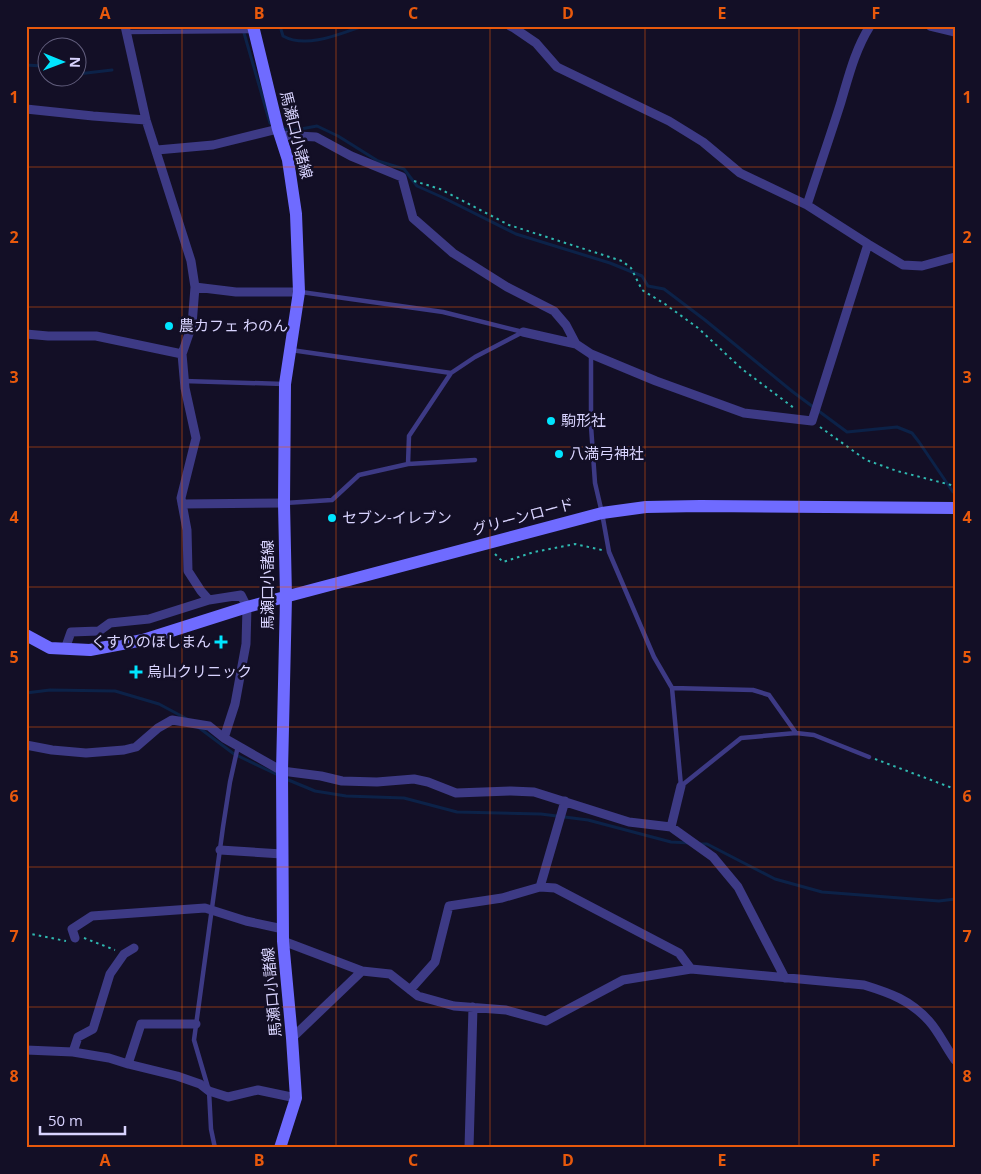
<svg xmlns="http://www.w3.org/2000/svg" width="981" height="1174" font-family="'Open Sans','Noto Sans JP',sans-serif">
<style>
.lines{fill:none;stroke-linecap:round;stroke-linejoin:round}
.stream{stroke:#0c2248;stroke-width:3}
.path{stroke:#2fb8b0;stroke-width:2;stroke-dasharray:2.5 4;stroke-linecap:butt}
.lane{stroke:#3d3a85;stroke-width:4.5}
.street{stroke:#3d3a85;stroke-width:9}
.secondary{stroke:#6f6bff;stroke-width:12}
.grid{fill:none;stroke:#e8590c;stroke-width:1;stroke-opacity:0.55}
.poi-dot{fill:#00e5ff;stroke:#130f26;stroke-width:2}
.labels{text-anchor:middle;stroke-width:5;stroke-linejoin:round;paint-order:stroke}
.street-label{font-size:15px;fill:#d9d4ff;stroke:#130f26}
.poi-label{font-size:15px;fill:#d9d4ff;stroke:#130f26;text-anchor:start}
.neatline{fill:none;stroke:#e8590c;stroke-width:2}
.grid-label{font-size:16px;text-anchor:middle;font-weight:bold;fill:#e8590c}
</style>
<rect width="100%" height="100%" fill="#130f26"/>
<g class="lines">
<!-- stream -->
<path class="stream" d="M242,26L270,123L273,124
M280,26L283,36C306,49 340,34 363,26
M26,65L42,66L48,68
M78,74L112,70
M281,127L290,131L317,126L338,136L378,161L404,169L417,186L444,198L516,234L610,263L642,276L648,286L664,289L705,320L793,392L847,432L897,427L912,433L919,442L953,492L955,493
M26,693L50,690L115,691L159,704L187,719
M198,727L234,754L278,775
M286,779L315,791L346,796L404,798L457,812L541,814L588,820L671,842L690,843
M698,844H707L775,879L822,892L939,901L955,899"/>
<!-- path -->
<path class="path" d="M414,181L440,189L509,225L622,261L631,268L642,290L665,304L698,328L742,369L794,408
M820,427L866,460L897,471L955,486
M495,554L503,562L534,552L575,544L602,550
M875,759L955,789
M26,933L66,941
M84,938L115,950"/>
<!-- lane -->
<path class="lane" d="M126,32L252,31
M301,292L443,312L523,332
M291,350L451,373
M591,354V426L595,483L602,513L609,552L654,657L672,688L753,690L769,695L796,733
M184,381L284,384
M408,464L409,436L451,373L475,357L523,332
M285,503L332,500L359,475L408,464L475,460
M672,688L681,786
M681,786L741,738L796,733L814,735L869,757
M215,1148L211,1129L209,1091L194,1040L223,827L230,782L238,746"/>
<!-- street -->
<path class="street" d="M125,26L146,120L191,261L195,287L192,325L182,354L185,388L196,438L181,498L187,530L188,571L201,591L209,600L241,595L247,607L246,644L235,704L224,738
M510,26L514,28L536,43L557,67L669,121L703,142L740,173L807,205L868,244L903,265L922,266L955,257
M930,26L955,32
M26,109L93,116L146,120
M280,135L316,137L351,156L402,177L413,218L453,253L507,287L554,311L566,325L576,344
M157,150L213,145L278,129
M807,205C818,171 830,137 841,102C849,75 855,50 870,26
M195,287L236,292H299
M523,332L576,344L591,354L656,381L744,413L812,421L868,244
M26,334L48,336H96L182,354
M182,504L284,503
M65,649L71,632L99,631L110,623L149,619L209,600
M26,745L52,750L86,753L124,750L136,747L158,728L172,720L209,726L224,738L238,746L282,771L321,776L342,781L377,782L414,779L428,782L456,793L511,791L534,792L629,822L671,827L713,857L738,887L785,978
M671,827L681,786
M220,850L282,854
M540,887L565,801
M75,938L72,929L92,916L205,908L246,921L283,929
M283,941L362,971L390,974L418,996L454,1006L506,1010L546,1021L623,980L691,969L864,985C890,993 910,1000 929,1021C939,1032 946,1048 955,1060
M410,990L435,962L449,906L502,898L540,887L555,888L679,953L691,969
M292,1038L362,971
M26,1050L73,1052L109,1058L128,1064L177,1076L200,1084L209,1091L228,1097L258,1090L296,1098
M73,1052L78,1037L93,1029L110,974L124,954L134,948
M128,1064L141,1024H196
M469,1148L473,1007"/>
<!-- secondary -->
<path class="secondary" d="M253,26L278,129L288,160L296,214L299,292L285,384L284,503L286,597L282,771L283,941L292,1038L296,1098L280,1148
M26,635L50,648L90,650L143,640L247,607L602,513L646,507L700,506L955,508"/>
</g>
<!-- grid -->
<path class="grid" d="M182,26V1148M336,26V1148M490,26V1148M645,26V1148M799,26V1148M26,167H955M26,307H955M26,447H955M26,587H955M26,727H955M26,867H955M26,1007H955"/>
<!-- markers -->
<g class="poi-dot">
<circle cx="169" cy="326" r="5"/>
<circle cx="551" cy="421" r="5"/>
<circle cx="559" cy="454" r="5"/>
<circle cx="332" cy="518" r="5"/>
<path d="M218.5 634.5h5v5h5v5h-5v5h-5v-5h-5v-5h5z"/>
<path d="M133.5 664.5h5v5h5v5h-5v5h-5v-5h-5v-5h5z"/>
</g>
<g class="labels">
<!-- street labels -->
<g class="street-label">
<text transform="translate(296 135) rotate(76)" y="5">馬瀬口小諸線</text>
<text transform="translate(523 517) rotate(-15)" y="5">グリーンロード</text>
<text transform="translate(268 585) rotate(-90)" y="5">馬瀬口小諸線</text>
<text transform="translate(272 992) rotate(-95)" y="5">馬瀬口小諸線</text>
</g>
<!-- poi labels -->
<g class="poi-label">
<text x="179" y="331">農カフェ わのん</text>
<text x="561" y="426">駒形社</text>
<text x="569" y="459">八満弓神社</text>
<text x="342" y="523">セブン-イレブン</text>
<text x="211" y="647" text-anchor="end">くすりのほしまん</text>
<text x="147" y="677">烏山クリニック</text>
</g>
</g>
<!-- border -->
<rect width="981" height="1174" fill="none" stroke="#130f26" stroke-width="55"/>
<!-- north arrow -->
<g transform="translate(62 62) rotate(91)"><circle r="24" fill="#130f26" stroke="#625e7d"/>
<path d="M0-4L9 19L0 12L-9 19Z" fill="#00e5ff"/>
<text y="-8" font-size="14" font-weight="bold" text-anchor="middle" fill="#d9d4ff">N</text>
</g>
<!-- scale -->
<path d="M40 1126v8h85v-8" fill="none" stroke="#d9d4ff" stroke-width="2.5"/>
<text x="48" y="1126" font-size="15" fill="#d9d4ff" stroke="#130f26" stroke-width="4" paint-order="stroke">50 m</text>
<rect x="28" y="28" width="926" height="1118" class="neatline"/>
<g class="grid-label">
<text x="105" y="19">A</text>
<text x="259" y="19">B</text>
<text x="413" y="19">C</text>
<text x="568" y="19">D</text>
<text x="722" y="19">E</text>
<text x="876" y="19">F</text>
<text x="14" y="103">1</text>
<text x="967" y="103">1</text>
<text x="14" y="243">2</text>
<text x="967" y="243">2</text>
<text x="14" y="383">3</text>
<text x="967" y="383">3</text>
<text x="14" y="523">4</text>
<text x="967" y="523">4</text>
<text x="14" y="663">5</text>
<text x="967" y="663">5</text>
<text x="14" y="802">6</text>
<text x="967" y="802">6</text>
<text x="14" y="942">7</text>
<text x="967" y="942">7</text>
<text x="14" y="1082">8</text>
<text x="967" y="1082">8</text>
<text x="105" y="1166">A</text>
<text x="259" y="1166">B</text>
<text x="413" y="1166">C</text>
<text x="568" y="1166">D</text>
<text x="722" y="1166">E</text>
<text x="876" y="1166">F</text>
</g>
</svg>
